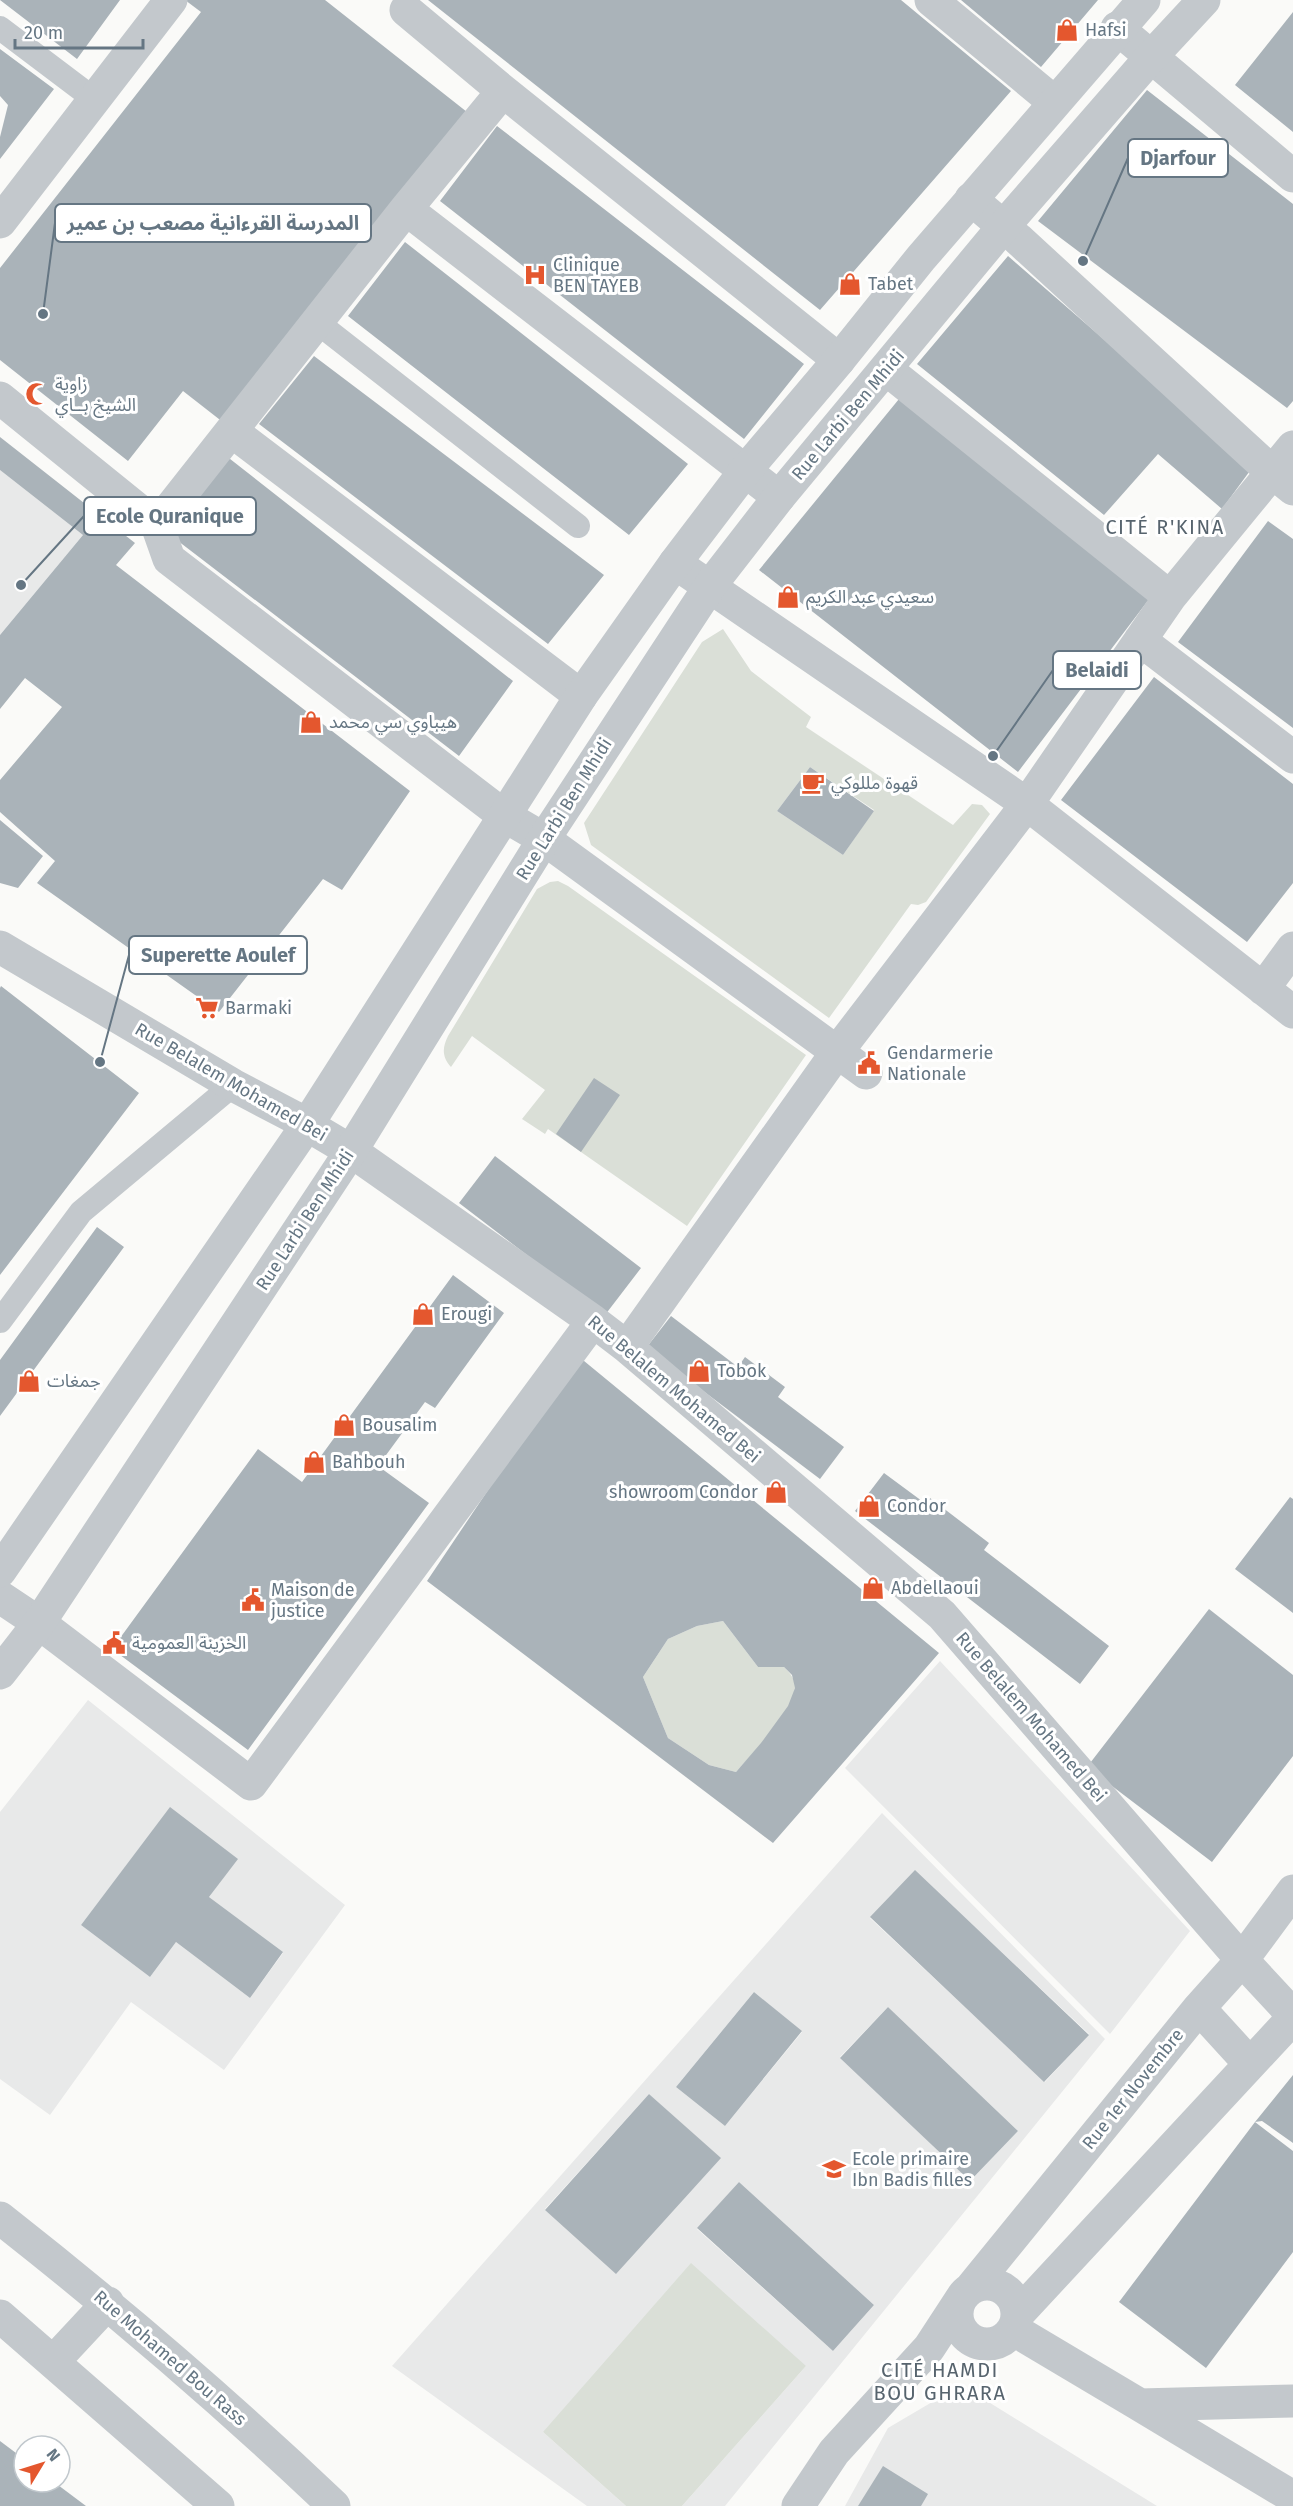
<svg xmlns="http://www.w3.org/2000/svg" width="1293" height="2506" font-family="'Fira Sans','Noto Sans Arabic',sans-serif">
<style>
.built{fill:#e8e9e9;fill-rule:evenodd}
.green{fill:#dadfd7;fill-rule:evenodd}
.building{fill:#aab3b9;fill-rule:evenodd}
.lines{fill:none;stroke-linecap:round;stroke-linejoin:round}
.service{stroke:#c3c8cc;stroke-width:24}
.minor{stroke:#c3c8cc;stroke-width:33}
.tertiary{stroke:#c3c8cc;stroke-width:33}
.labels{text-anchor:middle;stroke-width:6;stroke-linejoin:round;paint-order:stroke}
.poi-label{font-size:18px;fill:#657683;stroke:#fff;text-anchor:start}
.street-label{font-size:18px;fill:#657683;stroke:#fff}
.neighbourhood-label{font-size:20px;letter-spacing:1.5px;fill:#57646e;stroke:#fff}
.leader{fill:none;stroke:#657683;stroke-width:2}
.callout-dot{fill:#657683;stroke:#fff;stroke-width:2}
.callout{fill:#fff;stroke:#657683;stroke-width:2}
.callout-label{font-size:20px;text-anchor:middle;font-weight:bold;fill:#657683}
</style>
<rect width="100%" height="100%" fill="#fafaf8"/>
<!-- built -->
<path class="built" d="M0,470L83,535L0,635Z
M940,1661L1190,1931L1110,2034L845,1768Z
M88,1700L345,1905L224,2070L131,2002L50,2115L0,2079V1812ZM170,1808L237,1859L209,1897L283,1953L250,1998L176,1942L150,1977L81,1925Z
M882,1813L1105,2039L725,2506H682L806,2366L543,2432L626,2506H587L392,2366ZM915,1871L1089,2034L1045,2082L870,1918ZM754,1992L802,2032L725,2126L676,2087ZM888,2007L1018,2131L970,2181L840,2057ZM649,2094L720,2158L545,2210V2209ZM739,2182L874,2305L833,2351L697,2229Z
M961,2385L1157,2506H845L888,2428Z"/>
<!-- green -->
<path class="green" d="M723,629L751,671L811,717L806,727L953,825L972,804L982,805L990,814L926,902L918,905L911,904L829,1018L591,845L584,823L702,642ZM810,767L874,810L843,855L777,811Z
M558,881L568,886L806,1055L687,1226L548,1129L545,1134L522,1119L545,1090L472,1036L451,1067C442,1057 442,1048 448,1036L537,889L550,882Z
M723,1621L758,1667H784C790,1673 795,1679 795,1687C794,1713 752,1753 736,1772L709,1765L668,1738L643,1677L668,1639L697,1626Z
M691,2263L806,2366L682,2506H626L543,2432Z"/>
<!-- building -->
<path class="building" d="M0,0H120L77,59Z
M185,0H325L467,112L224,423L183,391L128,461L0,360V268L201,12Z
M428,0H901L1011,91L820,310Z
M961,0H1098L1041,67Z
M1293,12V132L1235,85Z
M0,49L54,89L0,159V137L8,105L0,96Z
M1147,90L1293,204V401L1287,408L1038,221Z
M497,126L804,364L744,439L440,201Z
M405,242L688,464L629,535L348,316Z
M1008,256L1252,468L1222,509L1158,454L1104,515L917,364Z
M314,356L604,575L548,644L259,424Z
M899,399L1153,594L1018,772L759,570Z
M0,437L135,543L116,565L410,791L342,890L323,879L219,1012L37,883L55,861L0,812V780L62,707L25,678L0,709V635L83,535L0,470Z
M225,455L513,681L459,756L165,531Z
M1268,521L1293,539V728L1178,642Z
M1154,677L1293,784V883L1247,942L1061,800Z
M810,767L874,811L843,855L777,811Z
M0,820L43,856L18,888L0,883Z
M1,986L139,1093L0,1275V988Z
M594,1078L620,1095L581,1152L556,1134Z
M495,1156L641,1268L605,1315L459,1203Z
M97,1227L124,1247L0,1416V1360Z
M453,1275L504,1313L435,1408L425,1402L378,1466L429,1503L248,1750L112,1649L258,1449L302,1482Z
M671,1316L738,1367L745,1357L785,1387L778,1397L844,1447L820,1479L646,1348Z
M578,1356L939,1653L773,1843L427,1581ZM723,1621L758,1667H784L792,1675L795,1688L788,1706L761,1743L736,1772L709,1765L668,1738L643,1677L668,1639L697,1626Z
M884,1473L926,1504L930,1498L989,1543L984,1550L1109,1646L1080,1684L855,1511Z
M1290,1497L1293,1499V1613L1235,1569Z
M1209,1609L1293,1675V1756L1212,1862L1087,1767Z
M170,1807L238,1859L209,1897L283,1952L250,1998L176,1942L150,1977L81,1925Z
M915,1870L1089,2035L1044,2082L870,1917Z
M754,1992L802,2031L725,2126L676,2087Z
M888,2007L1018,2131L970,2181L840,2058Z
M1293,2075V2143L1262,2121L1255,2122Z
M649,2094L721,2158L616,2274L545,2210Z
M1255,2122L1293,2151V2252L1206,2368L1119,2302Z
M739,2182L874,2305L833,2351L697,2228Z
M0,2441L24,2459V2482H54L86,2506H0Z
M883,2466L928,2494L921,2506H858Z"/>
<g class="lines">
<!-- service -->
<path class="service" d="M0,28L94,99
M318,323L578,526
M0,1321L81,1212L233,1085"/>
<!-- minor -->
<path class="minor" d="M931,0L1054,102
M406,10L503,91L839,360
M1117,28L1293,176
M971,199L1018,239L1272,472L1293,489
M406,209L503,91
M0,222L171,0
M886,369L1170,597
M0,398L157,525L169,559L503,815L544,839L866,1073
M233,432L581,696
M157,525L406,209L779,497
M675,563L1027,804L1170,597L1293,447
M1140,640L1293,757
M0,947L233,1085L292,1116L351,1151L593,1321L627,1347L942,1615L1242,1960L1293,2015
M1263,989L1293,948
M627,1347L837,1052L1027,804L1293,1012
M0,1597L39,1623L251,1784L593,1321
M1199,2008L1250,2064
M957 2314a30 30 0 1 1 60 0a30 30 0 1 1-60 0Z
M972,2287L1199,2008L1242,1960L1293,1891
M1018,2314L1293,2018
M1014,2330L1140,2405L1293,2401
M1140,2405L1293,2497
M798,2506L834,2452L929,2348L961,2299"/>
<!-- tertiary -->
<path class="tertiary" d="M0,1571L307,1125L581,696L675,563L745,471L839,360L921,258L1144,0
M0,1673L39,1623L351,1151L544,839L710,586L779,497L1003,227L1151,57L1204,0
M0,2218C116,2309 227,2404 334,2506
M0,2316L218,2506
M53,2362L108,2303"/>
</g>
<!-- icons -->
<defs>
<g id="shop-bare" transform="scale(1.8)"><path d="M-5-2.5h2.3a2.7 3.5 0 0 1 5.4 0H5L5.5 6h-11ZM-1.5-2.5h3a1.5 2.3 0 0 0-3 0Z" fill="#e4572e" stroke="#fff" stroke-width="2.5" paint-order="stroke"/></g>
<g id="hospital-bare" transform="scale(1.8)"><path d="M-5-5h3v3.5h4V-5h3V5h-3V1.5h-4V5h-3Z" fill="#e4572e" stroke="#fff" stroke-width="2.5" paint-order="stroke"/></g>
<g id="mosque-bare" transform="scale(1.8)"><path d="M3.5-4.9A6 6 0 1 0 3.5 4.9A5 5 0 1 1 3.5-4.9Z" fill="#e4572e" stroke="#fff" stroke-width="2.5" paint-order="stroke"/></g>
<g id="cafe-bare" transform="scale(1.8)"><path d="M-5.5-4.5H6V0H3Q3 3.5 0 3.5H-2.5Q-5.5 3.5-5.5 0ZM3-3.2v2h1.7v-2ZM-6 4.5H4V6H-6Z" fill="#e4572e" stroke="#fff" stroke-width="2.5" paint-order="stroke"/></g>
<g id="supermarket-bare" transform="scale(1.8)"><path d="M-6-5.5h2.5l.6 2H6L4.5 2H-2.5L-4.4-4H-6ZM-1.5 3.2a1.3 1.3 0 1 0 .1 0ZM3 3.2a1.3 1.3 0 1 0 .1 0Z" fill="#e4572e" stroke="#fff" stroke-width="2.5" paint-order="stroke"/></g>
<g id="civic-bare" transform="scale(1.8)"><path d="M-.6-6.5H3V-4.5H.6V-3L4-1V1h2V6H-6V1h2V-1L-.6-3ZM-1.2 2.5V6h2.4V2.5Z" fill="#e4572e" stroke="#fff" stroke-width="2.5" paint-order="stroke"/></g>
<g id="school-bare" transform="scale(1.8)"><path d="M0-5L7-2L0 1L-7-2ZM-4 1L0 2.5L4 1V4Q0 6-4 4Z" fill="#e4572e" stroke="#fff" stroke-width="2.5" paint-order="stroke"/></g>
</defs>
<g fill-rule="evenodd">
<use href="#shop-bare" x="1067" y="30"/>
<use href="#hospital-bare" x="535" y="275"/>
<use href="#shop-bare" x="850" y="284"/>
<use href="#mosque-bare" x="37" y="394"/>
<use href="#shop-bare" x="788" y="597"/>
<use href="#shop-bare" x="311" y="722"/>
<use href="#cafe-bare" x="813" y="783"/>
<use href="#supermarket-bare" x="207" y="1008"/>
<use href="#civic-bare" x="869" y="1063"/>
<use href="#shop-bare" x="423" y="1314"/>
<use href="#shop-bare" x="699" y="1371"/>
<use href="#shop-bare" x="29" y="1381"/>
<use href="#shop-bare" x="344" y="1425"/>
<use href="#shop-bare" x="314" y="1462"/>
<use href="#shop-bare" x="776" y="1492"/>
<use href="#shop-bare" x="869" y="1506"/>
<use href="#shop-bare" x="873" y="1588"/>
<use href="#civic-bare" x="253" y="1600"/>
<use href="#civic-bare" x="114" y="1643"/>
<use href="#school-bare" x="834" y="2169"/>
</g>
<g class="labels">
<!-- poi labels -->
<g class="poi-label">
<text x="1085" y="36">Hafsi</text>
<text x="553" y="271">Clinique<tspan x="553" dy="21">BEN TAYEB</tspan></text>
<text x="868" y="290">Tabet</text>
<text x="55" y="390">زاوية<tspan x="55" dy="21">الشيخ بــاي</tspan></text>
<text x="806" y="603">سعيدي عبد الكريم</text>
<text x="329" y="728">هيباوي سي محمد</text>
<text x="831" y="789">قهوة مللوكي</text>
<text x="225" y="1014">Barmaki</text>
<text x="887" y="1059">Gendarmerie<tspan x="887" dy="21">Nationale</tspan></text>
<text x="441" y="1320">Erougi</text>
<text x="717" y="1377">Tobok</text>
<text x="47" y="1387">جمغات</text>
<text x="362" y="1431">Bousalim</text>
<text x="332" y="1468">Bahbouh</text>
<text x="758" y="1498" text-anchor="end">showroom Condor</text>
<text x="887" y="1512">Condor</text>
<text x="891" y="1594">Abdellaoui</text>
<text x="271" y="1596">Maison de<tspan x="271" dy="21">justice</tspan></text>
<text x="132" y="1649">الخزينة العمومية</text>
<text x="852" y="2165">Ecole primaire<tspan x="852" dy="21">Ibn Badis filles</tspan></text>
</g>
<!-- street labels -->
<g class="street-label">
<text transform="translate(848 415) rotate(-50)" y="6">Rue Larbi Ben Mhidi</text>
<text transform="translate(564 809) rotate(-58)" y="6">Rue Larbi Ben Mhidi</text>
<text transform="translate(231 1082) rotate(30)" y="6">Rue Belalem Mohamed Bei</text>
<text transform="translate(305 1220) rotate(-57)" y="6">Rue Larbi Ben Mhidi</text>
<text transform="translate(674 1389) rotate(40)" y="6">Rue Belalem Mohamed Bei</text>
<text transform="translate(1031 1717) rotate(49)" y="6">Rue Belalem Mohamed Bei</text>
<text transform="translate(1133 2089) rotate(-51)" y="6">Rue 1er Novembre</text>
<text transform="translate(170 2358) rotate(41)" y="6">Rue Mohamed Bou Rass</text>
</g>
<!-- neighbourhood labels -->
<g class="neighbourhood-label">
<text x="1165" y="534">CITÉ R'KINA</text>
<text x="940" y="2377">CITÉ HAMDI<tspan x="940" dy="23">BOU GHRARA</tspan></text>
</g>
</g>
<!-- callouts -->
<path class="leader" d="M1083 261L1128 158M43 314L55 223M21 585L84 516M993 756L1053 670M100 1062L129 955"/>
<g class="callout-dot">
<circle cx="1083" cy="261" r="6"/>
<circle cx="43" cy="314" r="6"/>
<circle cx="21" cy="585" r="6"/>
<circle cx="993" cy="756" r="6"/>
<circle cx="100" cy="1062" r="6"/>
</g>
<g class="callout">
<rect x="1128" y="139" width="100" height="38" rx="6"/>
<rect x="55" y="204" width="316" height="38" rx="6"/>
<rect x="84" y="497" width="172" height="38" rx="6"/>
<rect x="1053" y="651" width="88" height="38" rx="6"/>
<rect x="129" y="936" width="178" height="38" rx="6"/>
</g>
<g class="callout-label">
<text x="1178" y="165">Djarfour</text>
<text x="213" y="230">المدرسة القرءانية مصعب بن عمير</text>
<text x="170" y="523">Ecole Quranique</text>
<text x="1097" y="677">Belaidi</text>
<text x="218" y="962">Superette Aoulef</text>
</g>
<!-- north arrow -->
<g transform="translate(42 2464) rotate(52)"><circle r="28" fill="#ffffff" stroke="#c1c8cd" stroke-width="1.5"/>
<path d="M0-4.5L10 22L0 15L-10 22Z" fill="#e4572e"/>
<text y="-9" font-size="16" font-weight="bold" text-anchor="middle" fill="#657683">N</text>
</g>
<!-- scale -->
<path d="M15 39v9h128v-9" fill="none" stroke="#657683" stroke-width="3"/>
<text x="24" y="39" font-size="18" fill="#657683" stroke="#ffffff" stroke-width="4.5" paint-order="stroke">20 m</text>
</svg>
